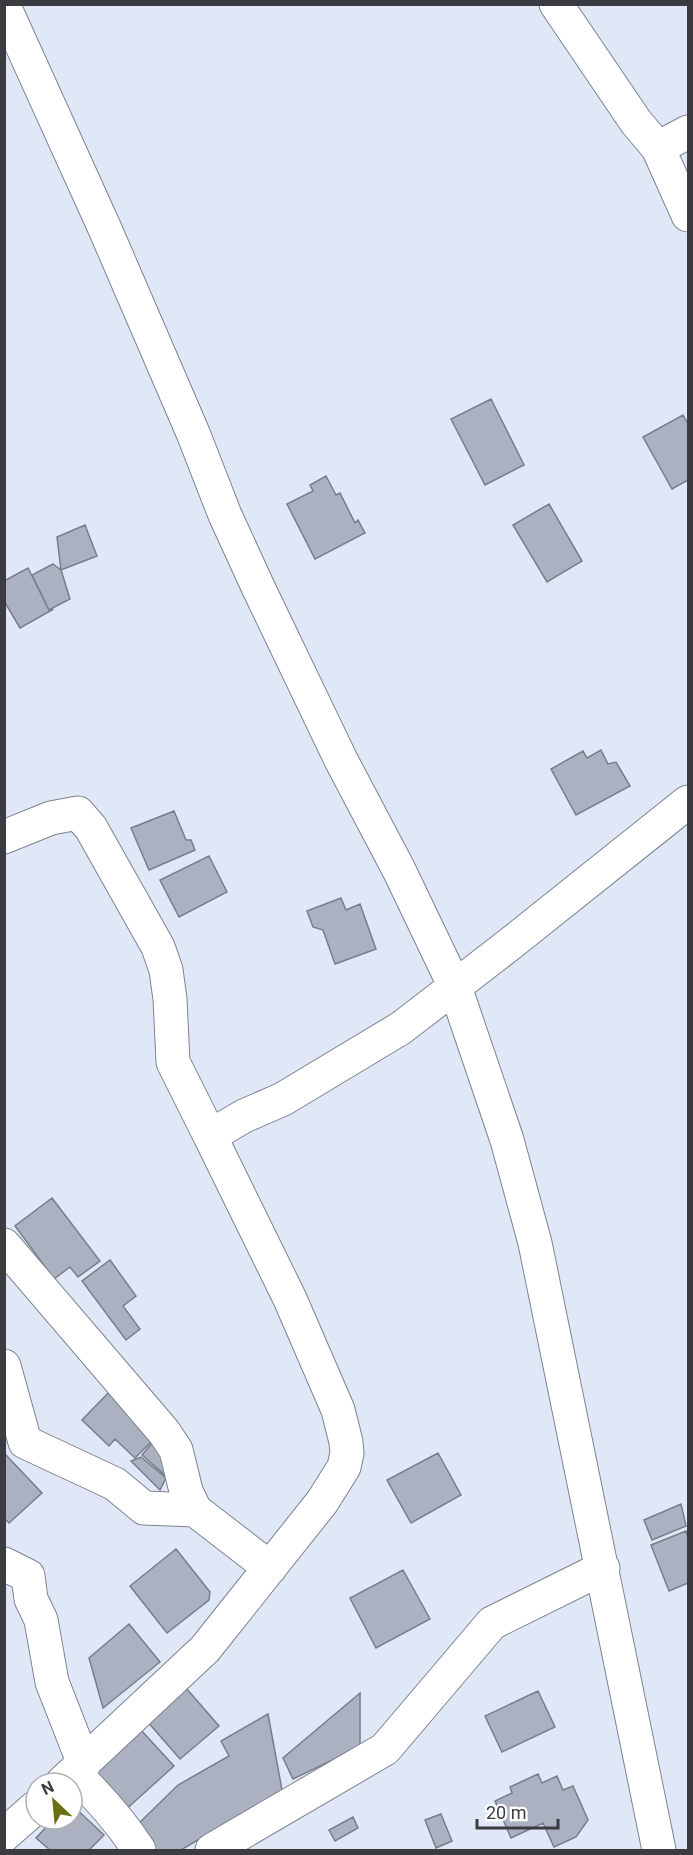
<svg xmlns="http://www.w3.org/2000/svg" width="693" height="1855" font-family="Roboto,sans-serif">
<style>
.building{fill:#abb1c0;stroke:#777e8b;stroke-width:1.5}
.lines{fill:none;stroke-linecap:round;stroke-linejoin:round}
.minor-casing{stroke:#7c8390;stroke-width:35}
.minor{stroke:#fff;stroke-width:33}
</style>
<rect width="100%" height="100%" fill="#e0e7f6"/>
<!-- building -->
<path class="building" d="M491,399L524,465L485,485L451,419Z
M683,415L688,424V480L672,489L643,437Z
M326,476L336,495L340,493L355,523L358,520L365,533L315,559L287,504L313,491L310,485Z
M549,504L582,561L547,582L513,525Z
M85,525L97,556L61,570L57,537Z
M53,564L61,570L70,599L49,610L32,575Z
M28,568L49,610H52L20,628L4,601V581Z
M601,750L608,764L616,762L630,786L576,815L551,769L583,751L587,758Z
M174,811L186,840H191L195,850L149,870L131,828Z
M209,856L227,892L179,917L160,880Z
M341,898L346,910L360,904L376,949L335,964L323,930L313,927L307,911Z
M52,1198L100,1261L78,1277L70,1267L54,1279L15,1226Z
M110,1260L136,1296L123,1306L140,1329L126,1340L82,1281Z
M114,1387L161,1432L135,1458L115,1439L109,1446L82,1420Z
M159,1435L165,1471V1475L142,1455Z
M4,1453L42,1493L9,1523L4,1518Z
M438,1453L461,1495L411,1523L387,1480Z
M141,1457L166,1478L160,1490L131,1461Z
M681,1504L686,1526L652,1540L644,1520Z
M686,1531L688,1538V1583L669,1591L651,1545Z
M176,1549L210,1592L209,1600L167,1633L130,1586Z
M403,1570L430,1619L376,1648L350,1598Z
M129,1624L160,1662L103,1708L89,1658Z
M186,1688L219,1726L180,1759L147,1721Z
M538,1691L555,1727L502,1752L485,1716Z
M360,1693V1747L293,1779L283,1758Z
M268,1714L282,1790L181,1850H148L134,1828L178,1785L229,1756L221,1741Z
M140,1729L174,1766L123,1812L89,1775Z
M538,1774L542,1783L557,1776L563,1790L573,1786L588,1820L576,1837L554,1847L543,1823L511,1838L495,1801L512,1793L510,1787Z
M72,1805L104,1835L89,1850H50L36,1838L54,1819H72Z
M441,1814L452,1841L436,1848L425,1820Z
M353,1817L358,1828L335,1841L329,1830Z"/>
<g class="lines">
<!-- minor casing -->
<g class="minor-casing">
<path id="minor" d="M556,4L636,122L658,148L688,215
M4,6L105,229L193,433L225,515L258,587L341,760L399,870L455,987L507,1140L535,1243L659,1850
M658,148L688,132
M4,837L51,818L78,813L91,828L158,947L166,970L170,999L173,1062L210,1136
M4,1245L164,1432L176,1450L186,1491L195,1510L270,1568
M4,1366L25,1442L115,1484L144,1508L195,1510
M4,1564L28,1576L31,1599L41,1620L52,1682L84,1764
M74,1773C99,1797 121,1822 139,1850
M62,1783L205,1649L322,1502L344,1467L347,1453L346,1442L338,1410L290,1299L210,1136L244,1116L283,1099L401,1028L510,944L688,802
M4,1835L36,1807
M212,1850L385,1749L492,1623L603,1568"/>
</g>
<!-- minor -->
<use href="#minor" class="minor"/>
</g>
<!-- border -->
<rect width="693" height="1855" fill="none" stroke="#3a3c42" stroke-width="12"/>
<!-- north arrow -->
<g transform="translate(54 1801) rotate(334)"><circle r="28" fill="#ffffff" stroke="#b0b1b3" stroke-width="1.5"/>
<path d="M0-4.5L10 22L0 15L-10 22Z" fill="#6b6f14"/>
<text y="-9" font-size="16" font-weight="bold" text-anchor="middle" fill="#3a3c42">N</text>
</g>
<!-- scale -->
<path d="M477 1819v9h81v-9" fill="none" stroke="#3a3c42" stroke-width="3"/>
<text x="486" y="1819" font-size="18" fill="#3a3c42" stroke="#ffffff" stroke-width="4.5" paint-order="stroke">20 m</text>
</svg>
